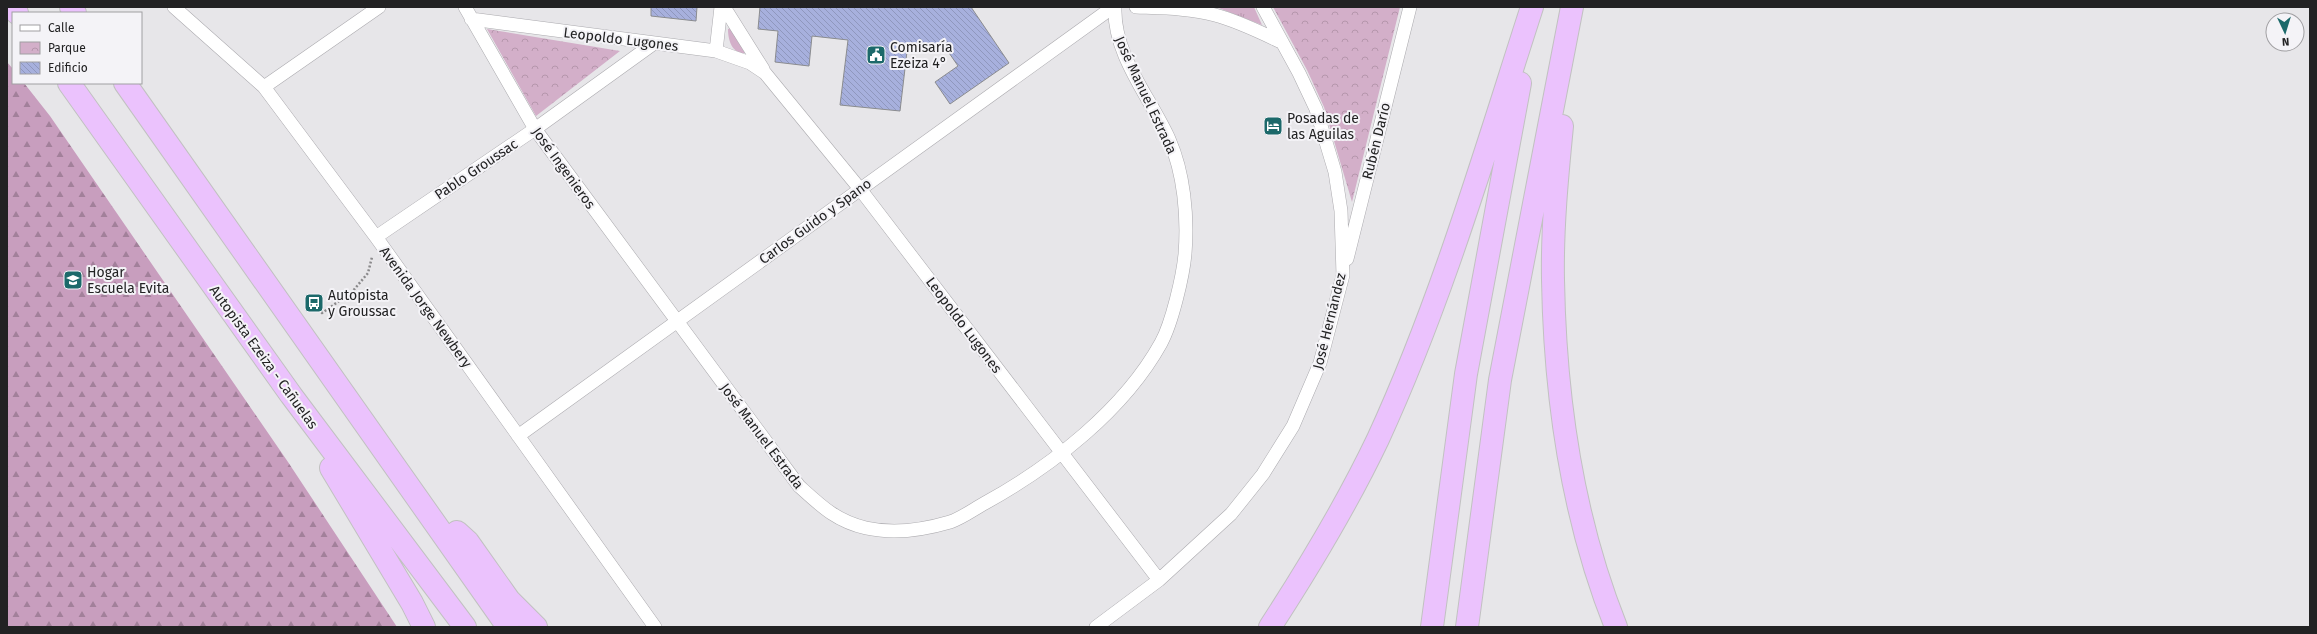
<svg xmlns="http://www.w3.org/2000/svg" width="2317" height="634" font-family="'Fira Sans',sans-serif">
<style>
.grass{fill:url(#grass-tufts)}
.forest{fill:url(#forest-firs)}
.park{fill:url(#park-crowns)}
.building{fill:url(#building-back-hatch);stroke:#8b8c8f}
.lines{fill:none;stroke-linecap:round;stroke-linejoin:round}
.minor-casing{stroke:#abaaae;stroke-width:14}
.motorway-casing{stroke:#c1c1c1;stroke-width:24}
.path{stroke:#8a898b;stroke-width:2.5;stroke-dasharray:2 2;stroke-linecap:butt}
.minor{stroke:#fff;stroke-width:13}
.motorway{stroke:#ebc2fd;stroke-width:22}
.labels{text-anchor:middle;stroke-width:4;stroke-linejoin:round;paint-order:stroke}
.street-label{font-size:14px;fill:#222223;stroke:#f4f3f7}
.poi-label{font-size:14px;fill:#222223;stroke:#f4f3f7;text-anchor:start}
</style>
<defs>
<pattern id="grass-tufts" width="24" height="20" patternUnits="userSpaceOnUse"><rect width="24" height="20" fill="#d3afc9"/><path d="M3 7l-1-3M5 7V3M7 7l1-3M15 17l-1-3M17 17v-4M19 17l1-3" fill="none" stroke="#b596ac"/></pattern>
<pattern id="forest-firs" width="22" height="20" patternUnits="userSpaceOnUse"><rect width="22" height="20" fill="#c89ebe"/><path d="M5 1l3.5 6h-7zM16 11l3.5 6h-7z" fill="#a2809a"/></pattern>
<pattern id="park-crowns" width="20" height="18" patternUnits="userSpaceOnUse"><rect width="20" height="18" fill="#d3afc9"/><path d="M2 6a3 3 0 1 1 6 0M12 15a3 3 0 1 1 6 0" fill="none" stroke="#b596ac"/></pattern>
<pattern id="building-back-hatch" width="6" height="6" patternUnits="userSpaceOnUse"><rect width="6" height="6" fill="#a7b0dd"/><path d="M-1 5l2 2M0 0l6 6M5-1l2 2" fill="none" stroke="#8f97bd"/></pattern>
</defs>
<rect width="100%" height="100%" fill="#e7e6e9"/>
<!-- grass -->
<path class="grass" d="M1216,7H1254L1262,25Z
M731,28L745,53C732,54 728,40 728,29Z"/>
<!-- forest -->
<path class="forest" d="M7,62L13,69V83H24L50,116L288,462L397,627H7Z"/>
<!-- park -->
<path class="park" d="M1273,7H1400L1352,202L1324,107L1307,70Z
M487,29L620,51L536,116Z"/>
<!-- building -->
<path class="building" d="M651,7H697L696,21L651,16Z
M760,7H971L1009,63L950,104L935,82L958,66L945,47L908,43L900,111L840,105L848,40L812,36L809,66L775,62L778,31L758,29Z"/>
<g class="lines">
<!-- minor casing -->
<g class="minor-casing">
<path id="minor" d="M174,7L264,87L376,237L655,627
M465,7L535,129L799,486C821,506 836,521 866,528C893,534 923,530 950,522C962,518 974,509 985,503C1052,466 1124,410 1161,343C1172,323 1183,276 1185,254C1188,216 1184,173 1169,139C1150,97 1113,55 1115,7
M724,7L763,69
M1136,7C1162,8 1190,8 1215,15C1238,21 1260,32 1281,42
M471,19L716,51L750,63L765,73L860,189L1159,580
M716,51L721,7
M264,87L379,7
M376,237L535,129L653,44
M1347,259L1410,7
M518,436L1113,7
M1096,627L1159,580L1231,514L1263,474L1293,426L1320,363L1343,275L1341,211L1335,172L1316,109L1299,73L1263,7"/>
</g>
<!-- motorway casing -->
<g class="motorway-casing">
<path id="motorway" d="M11,7L17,13
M71,7L75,13
M69,83L291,395L465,627
M125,83L508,627
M1562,126C1557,177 1552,229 1553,280C1555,398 1572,517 1616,627
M331,468L412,603L424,627
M457,532L468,542L509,600L536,627
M1270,627C1309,567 1347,504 1378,439C1442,300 1485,152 1532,7
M1432,627L1466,374L1520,83
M1467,627L1500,380L1572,7"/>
</g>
<!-- path -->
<path class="path" d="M314,303L322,313L352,292L368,273L372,257"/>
<!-- minor -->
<use href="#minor" class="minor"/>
<!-- motorway -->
<use href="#motorway" class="motorway"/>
</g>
<!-- icons -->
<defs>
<g id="civic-square" transform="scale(1)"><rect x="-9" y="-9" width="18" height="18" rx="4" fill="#1c696a" stroke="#f4f3f7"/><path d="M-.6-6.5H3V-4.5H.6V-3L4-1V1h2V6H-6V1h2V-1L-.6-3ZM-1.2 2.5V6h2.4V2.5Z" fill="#fff"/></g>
<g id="hotel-square" transform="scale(1)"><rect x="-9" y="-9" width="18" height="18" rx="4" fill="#1c696a" stroke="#f4f3f7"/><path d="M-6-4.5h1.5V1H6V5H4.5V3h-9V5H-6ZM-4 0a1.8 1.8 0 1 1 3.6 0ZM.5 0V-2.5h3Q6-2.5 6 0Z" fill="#fff"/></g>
<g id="school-square" transform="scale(1)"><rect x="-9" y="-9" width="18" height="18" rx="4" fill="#1c696a" stroke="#f4f3f7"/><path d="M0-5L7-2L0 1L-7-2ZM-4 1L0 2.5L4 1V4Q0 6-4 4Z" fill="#fff"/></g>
<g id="bus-square" transform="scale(1)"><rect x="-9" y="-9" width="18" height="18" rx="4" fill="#1c696a" stroke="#f4f3f7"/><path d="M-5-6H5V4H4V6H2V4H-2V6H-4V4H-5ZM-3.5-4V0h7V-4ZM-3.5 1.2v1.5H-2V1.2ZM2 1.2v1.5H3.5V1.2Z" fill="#fff"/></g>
</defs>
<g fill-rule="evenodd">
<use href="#civic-square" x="876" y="55"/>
<use href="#hotel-square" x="1273" y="126"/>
<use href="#school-square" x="73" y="280"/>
<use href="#bus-square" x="314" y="303"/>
</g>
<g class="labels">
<!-- street labels -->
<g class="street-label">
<text transform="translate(621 39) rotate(7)" y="5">Leopoldo Lugones</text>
<text transform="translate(1146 95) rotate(65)" y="5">José Manuel Estrada</text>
<text transform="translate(1376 141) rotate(-76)" y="5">Rubén Darío</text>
<text transform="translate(564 168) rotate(54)" y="5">José Ingenieros</text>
<text transform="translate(476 169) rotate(-34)" y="5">Pablo Groussac</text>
<text transform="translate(815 221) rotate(-36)" y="5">Carlos Guido y Spano</text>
<text transform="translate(426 307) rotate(54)" y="5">Avenida Jorge Newbery</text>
<text transform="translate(1329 321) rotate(-76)" y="5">José Hernández</text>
<text transform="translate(964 325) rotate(53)" y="5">Leopoldo Lugones</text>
<text transform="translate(264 357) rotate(54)" y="5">Autopista Ezeiza - Cañuelas</text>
<text transform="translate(762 436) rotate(53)" y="5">José Manuel Estrada</text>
</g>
<!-- poi labels -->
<g class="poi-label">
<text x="890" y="52">Comisaría<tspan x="890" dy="16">Ezeiza 4°</tspan></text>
<text x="1287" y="123">Posadas de<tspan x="1287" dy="16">las Aguilas</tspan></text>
<text x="87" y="277">Hogar<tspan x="87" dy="16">Escuela Evita</tspan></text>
<text x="328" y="300">Autopista<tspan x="328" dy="16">y Groussac</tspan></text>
</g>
</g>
<!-- border -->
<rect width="2317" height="634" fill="none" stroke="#222223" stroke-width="16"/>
<!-- legend -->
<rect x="12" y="12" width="130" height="72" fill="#f4f3f7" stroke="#a09fa2"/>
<rect x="20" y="25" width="20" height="6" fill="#ffffff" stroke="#a09fa2"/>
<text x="48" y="32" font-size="12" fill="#222223">Calle</text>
<rect x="20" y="42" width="20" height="12" fill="url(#park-crowns)" stroke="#a09fa2"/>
<text x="48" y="52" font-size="12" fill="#222223">Parque</text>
<rect x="20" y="62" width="20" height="12" fill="url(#building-back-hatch)" stroke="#a09fa2"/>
<text x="48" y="72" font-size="12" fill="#222223">Edificio</text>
<!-- north arrow -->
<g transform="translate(2285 32) rotate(176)"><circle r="19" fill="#f4f3f7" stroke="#a09fa2"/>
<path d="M0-3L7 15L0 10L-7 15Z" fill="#1c696a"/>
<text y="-6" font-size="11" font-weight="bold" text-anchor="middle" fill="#222223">N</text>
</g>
</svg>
